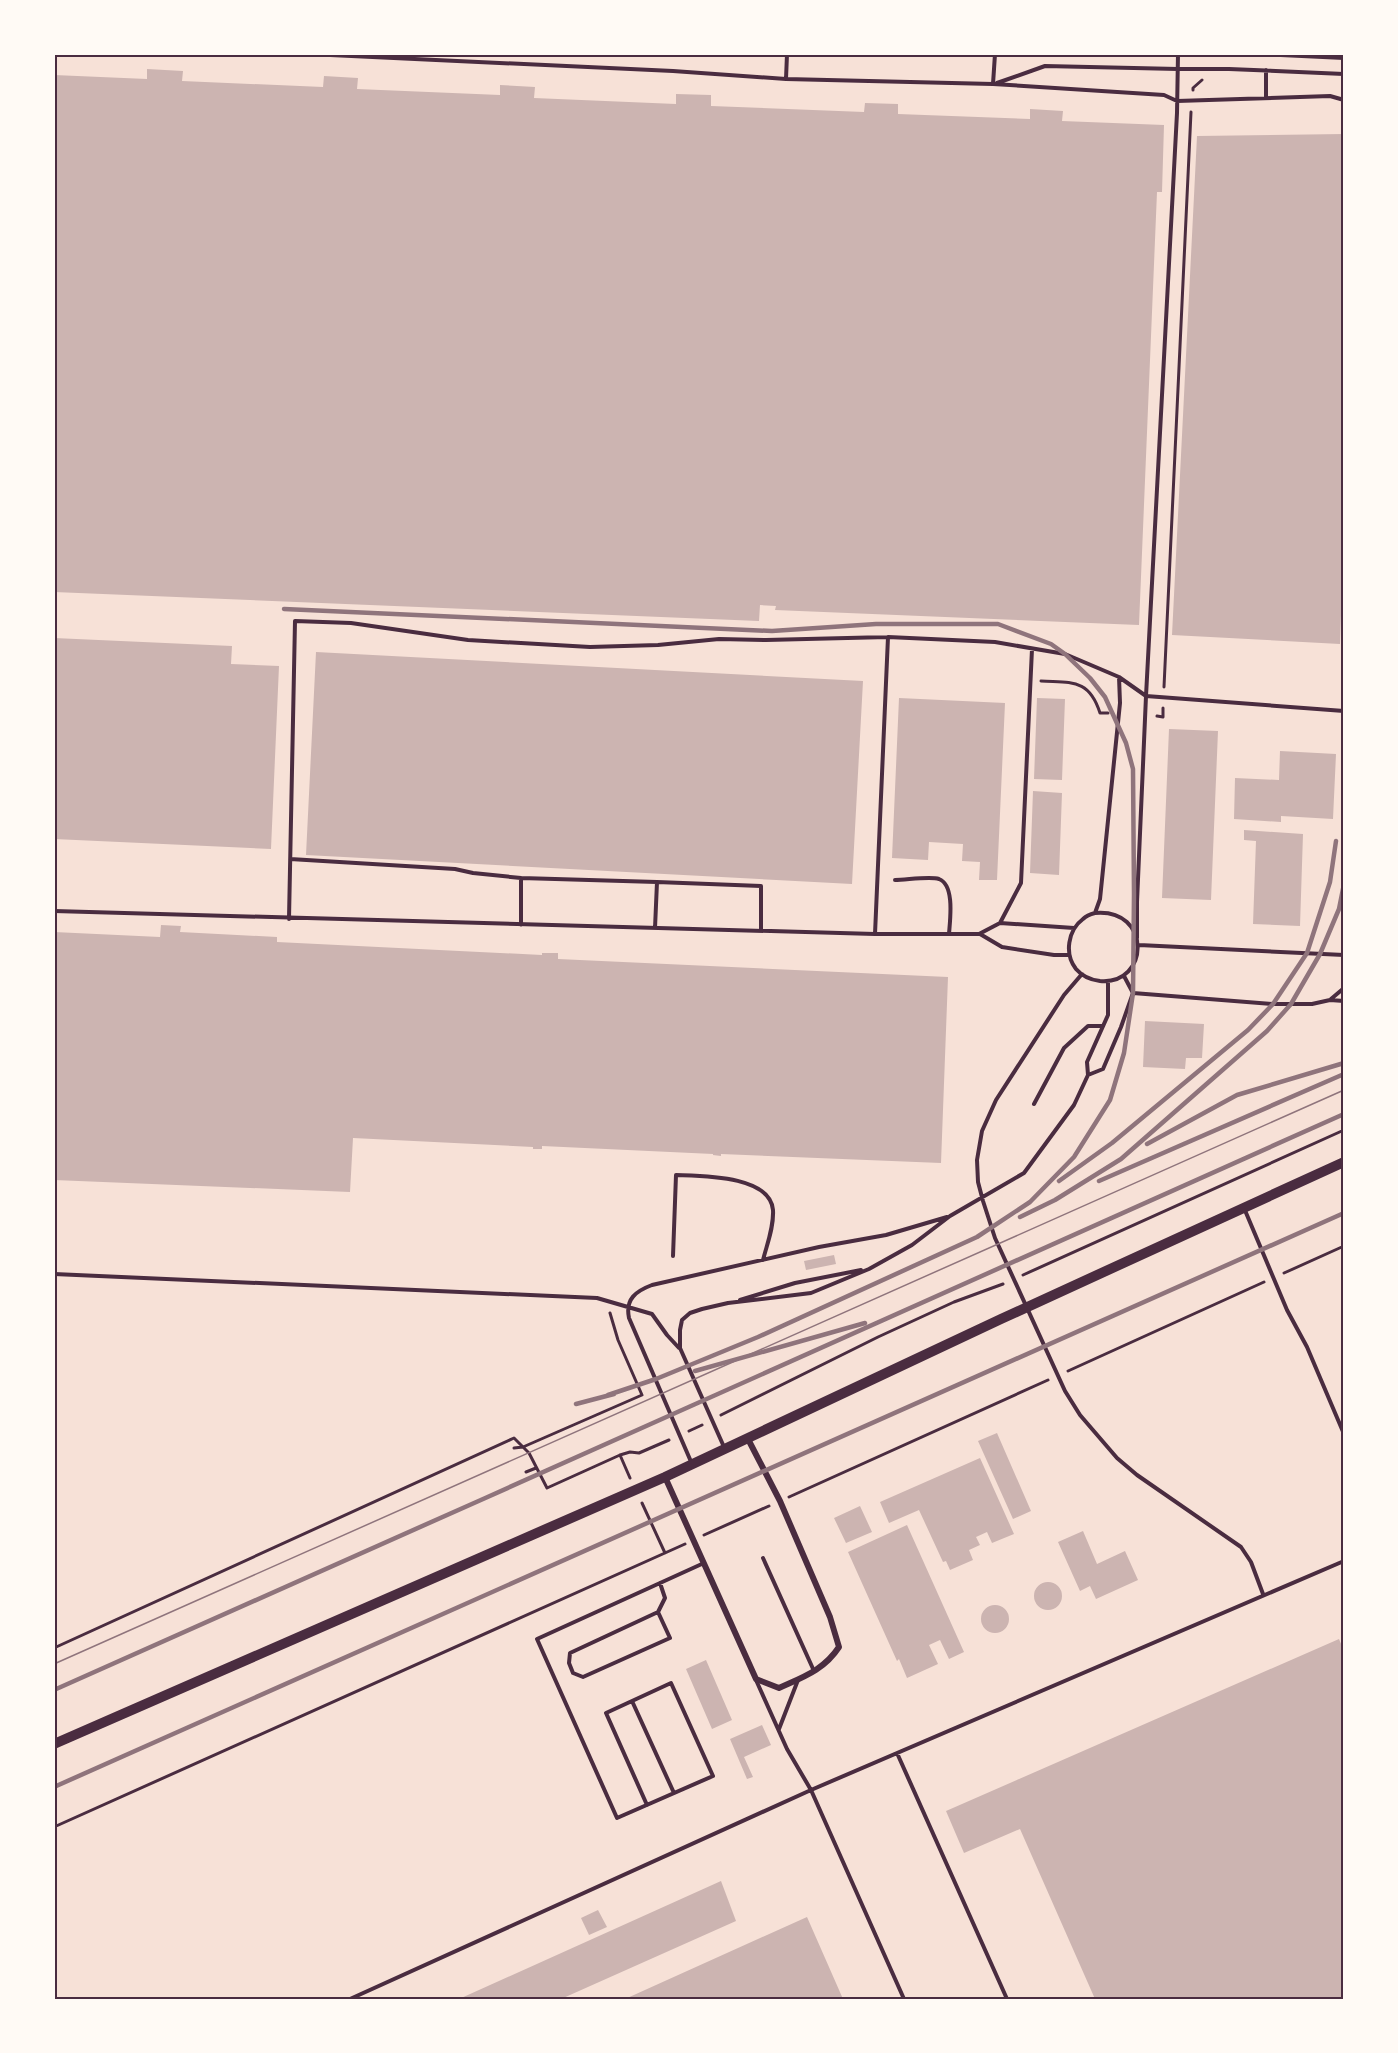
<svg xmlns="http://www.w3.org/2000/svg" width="1398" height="2053" font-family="'Noto Serif',serif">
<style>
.building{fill:#ccb4b1}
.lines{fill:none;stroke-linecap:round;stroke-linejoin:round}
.path{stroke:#4a2c40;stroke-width:3}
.service{stroke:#4a2c40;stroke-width:4}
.minor{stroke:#4a2c40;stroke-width:6}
.tertiary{stroke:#4a2c40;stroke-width:10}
.tram{stroke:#8f747c;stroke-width:1.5}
.rail{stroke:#8f747c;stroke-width:4.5}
.neatline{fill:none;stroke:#4a2c40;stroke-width:2}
</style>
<rect width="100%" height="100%" fill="#f7e1d7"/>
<!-- building -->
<path class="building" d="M147,69L183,71L182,81L323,87L324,76L358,78L357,89L500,95V85L535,87L534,98L676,104V94L711,95V106L864,112L865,103L898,104V114L1030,119V109L1063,111L1062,121L1164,125L1162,192H1157L1139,625L775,610L776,606L760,605L759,621L54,592V75L147,79Z
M1344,134V528L1340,644L1172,635L1197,136Z
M54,638L232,646L231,664L279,666L271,849L54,839Z
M316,652L863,681L852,884L306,855Z
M899,698L1005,703L997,880H979L980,862L962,861L963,844L929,842L928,860L892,858Z
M1037,698L1065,699L1062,780L1034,779Z
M1169,729L1218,731L1211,900L1162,898Z
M1280,751L1336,754L1333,819L1281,816V822L1234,819L1235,778L1279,780Z
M1033,791L1062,793L1059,875L1030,873Z
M1244,830L1303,834L1300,926L1253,924L1256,841L1244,840Z
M161,925L181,926L180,932L277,937V942L542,955V953H558V959L948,977L941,1163L721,1154V1156L713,1155V1154L542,1146V1149H533V1147L353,1138L350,1192L54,1180V932L160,937Z
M1145,1021L1204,1024L1202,1058H1186L1185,1069L1143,1067Z
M834,1255L836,1264L806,1270L804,1261Z
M997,1433L1031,1511L1013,1519L978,1441Z
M980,1458L1014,1534L992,1543L987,1532L976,1537L980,1545L969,1550L973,1560L950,1570L946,1561L943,1562L919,1510L889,1523L880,1502Z
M860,1506L872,1532L846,1543L834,1518Z
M907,1525L964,1652L949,1659L940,1640L929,1645L938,1664L907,1678L899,1659L897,1661L848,1552Z
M1083,1531L1097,1564L1125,1551L1138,1580L1096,1599L1090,1586L1080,1591L1058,1542Z
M1034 1596a14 14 0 1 1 28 0a14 14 0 1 1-28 0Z
M981 1619a14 14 0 1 1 28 0a14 14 0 1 1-28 0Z
M1339,1639L1344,1651V1999H1095L1020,1829L964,1853L946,1811Z
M706,1660L732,1720L712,1729L686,1669Z
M762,1725L771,1745L744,1757L753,1777L747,1779L730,1739Z
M721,1881L736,1921L561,1999H459Z
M598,1910L607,1927L589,1935L581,1918Z
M807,1917L843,1999H625Z"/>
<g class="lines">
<!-- path -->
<path class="path" d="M1193,90V88L1202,80
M1041,681C1071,683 1089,678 1100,713H1108
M1164,687L1191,112
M1157,716L1163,717V708
M1284,1273L1344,1246
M1023,1275L1344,1130
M1068,1371L1264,1282
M721,1415L878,1337L954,1302L1003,1284
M689,1431L702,1425
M514,1448L523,1447L642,1395L618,1340L610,1313
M620,1455L630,1478
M526,1472L536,1468
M789,1497L1048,1380
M642,1503L665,1553
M704,1535L769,1506
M54,1648L514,1438L529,1453L547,1488L620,1455L630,1452L639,1453L669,1440
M54,1827L685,1544"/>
<!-- service -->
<path class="service" d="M309,54L673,71L786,79L993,84L1164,95L1177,101L1330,96L1344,100
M1258,54L1344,58
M786,79L787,54
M997,83L1045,66L1178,69H1229L1344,74
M993,84L995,54
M1266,98V70
M290,859L455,869L473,873L521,878
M895,880C906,880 930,876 939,879C955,885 950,920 949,934
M54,911L875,934H979L1000,923L1074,928
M1095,913C1152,908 1150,985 1100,981C1091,980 1082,976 1076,969C1064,954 1068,930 1083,919C1086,916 1091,914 1095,913L1100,899L1120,703L1119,677
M289,919L295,621L351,623L468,640L590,647L658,645L719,639L766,640L888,637L995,642L1065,654L1119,677L1146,696L1344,711
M1000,923L1021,883L1032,649
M521,925V878L657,882
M655,928L657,882L761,886V931
M875,934L888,637
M980,934L1002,947L1054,955H1069
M1137,938V902L1146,696L1177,113L1178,54
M1139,945L1344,955
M1082,974L1064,995L996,1100L982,1131L977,1160L978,1182L983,1201L995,1238L1065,1391L1080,1415L1117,1458L1137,1475L1241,1547L1251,1562L1263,1594
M1124,976L1133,993
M1133,993L1273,1004H1312L1330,1000L1344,1001
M1331,999L1344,988
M1088,1075L1103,1069L1121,1027L1133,993
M1034,1104L1064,1048L1088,1026H1103
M1244,1208L1287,1310L1307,1347L1344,1434
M673,1256L676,1175C701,1176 770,1175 773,1210C774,1227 767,1244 763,1260
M54,1274L597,1298L652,1314L667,1335L679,1348
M740,1300L795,1283L861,1270
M724,1447L680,1348V1330L682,1320L690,1313L702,1309L728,1303L811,1293L869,1269L912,1245L950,1216L1024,1173L1074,1105L1088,1075L1087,1062L1108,1015V982
M692,1464L629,1318C625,1299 636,1291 652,1285L819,1247L886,1235L947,1217
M763,1558L814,1671
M658,1612L670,1638L583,1677L573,1673L569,1663L570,1653L658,1612L665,1598L660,1583
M756,1680L787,1749L811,1790L904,1999
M632,1701L674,1793
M779,1729L798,1680
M897,1753L1007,1999
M647,1805L606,1713L671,1683L713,1776L617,1818L537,1639L704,1563
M350,1999L811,1790L1344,1561"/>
<!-- minor -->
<path class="minor" d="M665,1477L756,1679L779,1688C803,1677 824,1670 839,1647L830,1617L780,1501L748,1439"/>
<!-- tertiary -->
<path class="tertiary" d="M54,1744L665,1477L1001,1319L1344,1162"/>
<!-- tram -->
<path class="tram" d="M54,1664L1344,1090"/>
<!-- rail -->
<path class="rail" d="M284,609L772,631L876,624H998L1051,644L1065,654L1090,678L1105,697L1126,743L1133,769L1134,894L1133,993L1124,1053L1110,1100L1074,1157L1030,1202L977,1237L758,1337L656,1379L608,1395
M1147,1144L1237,1095L1344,1063
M1059,1181L1112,1143L1248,1030L1273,1004L1307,953L1330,882L1336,841
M1099,1181L1344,1074
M1020,1217L1055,1200L1121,1159L1267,1031L1291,1004L1320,954L1339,909L1344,884
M695,1371L865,1323
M576,1404L614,1394
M54,1690C484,1498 915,1308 1344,1114
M54,1787L1344,1213"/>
</g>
<!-- border -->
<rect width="1398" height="2053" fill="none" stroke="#fffaf5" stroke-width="111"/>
<rect x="56" y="56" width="1286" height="1942" class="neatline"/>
</svg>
